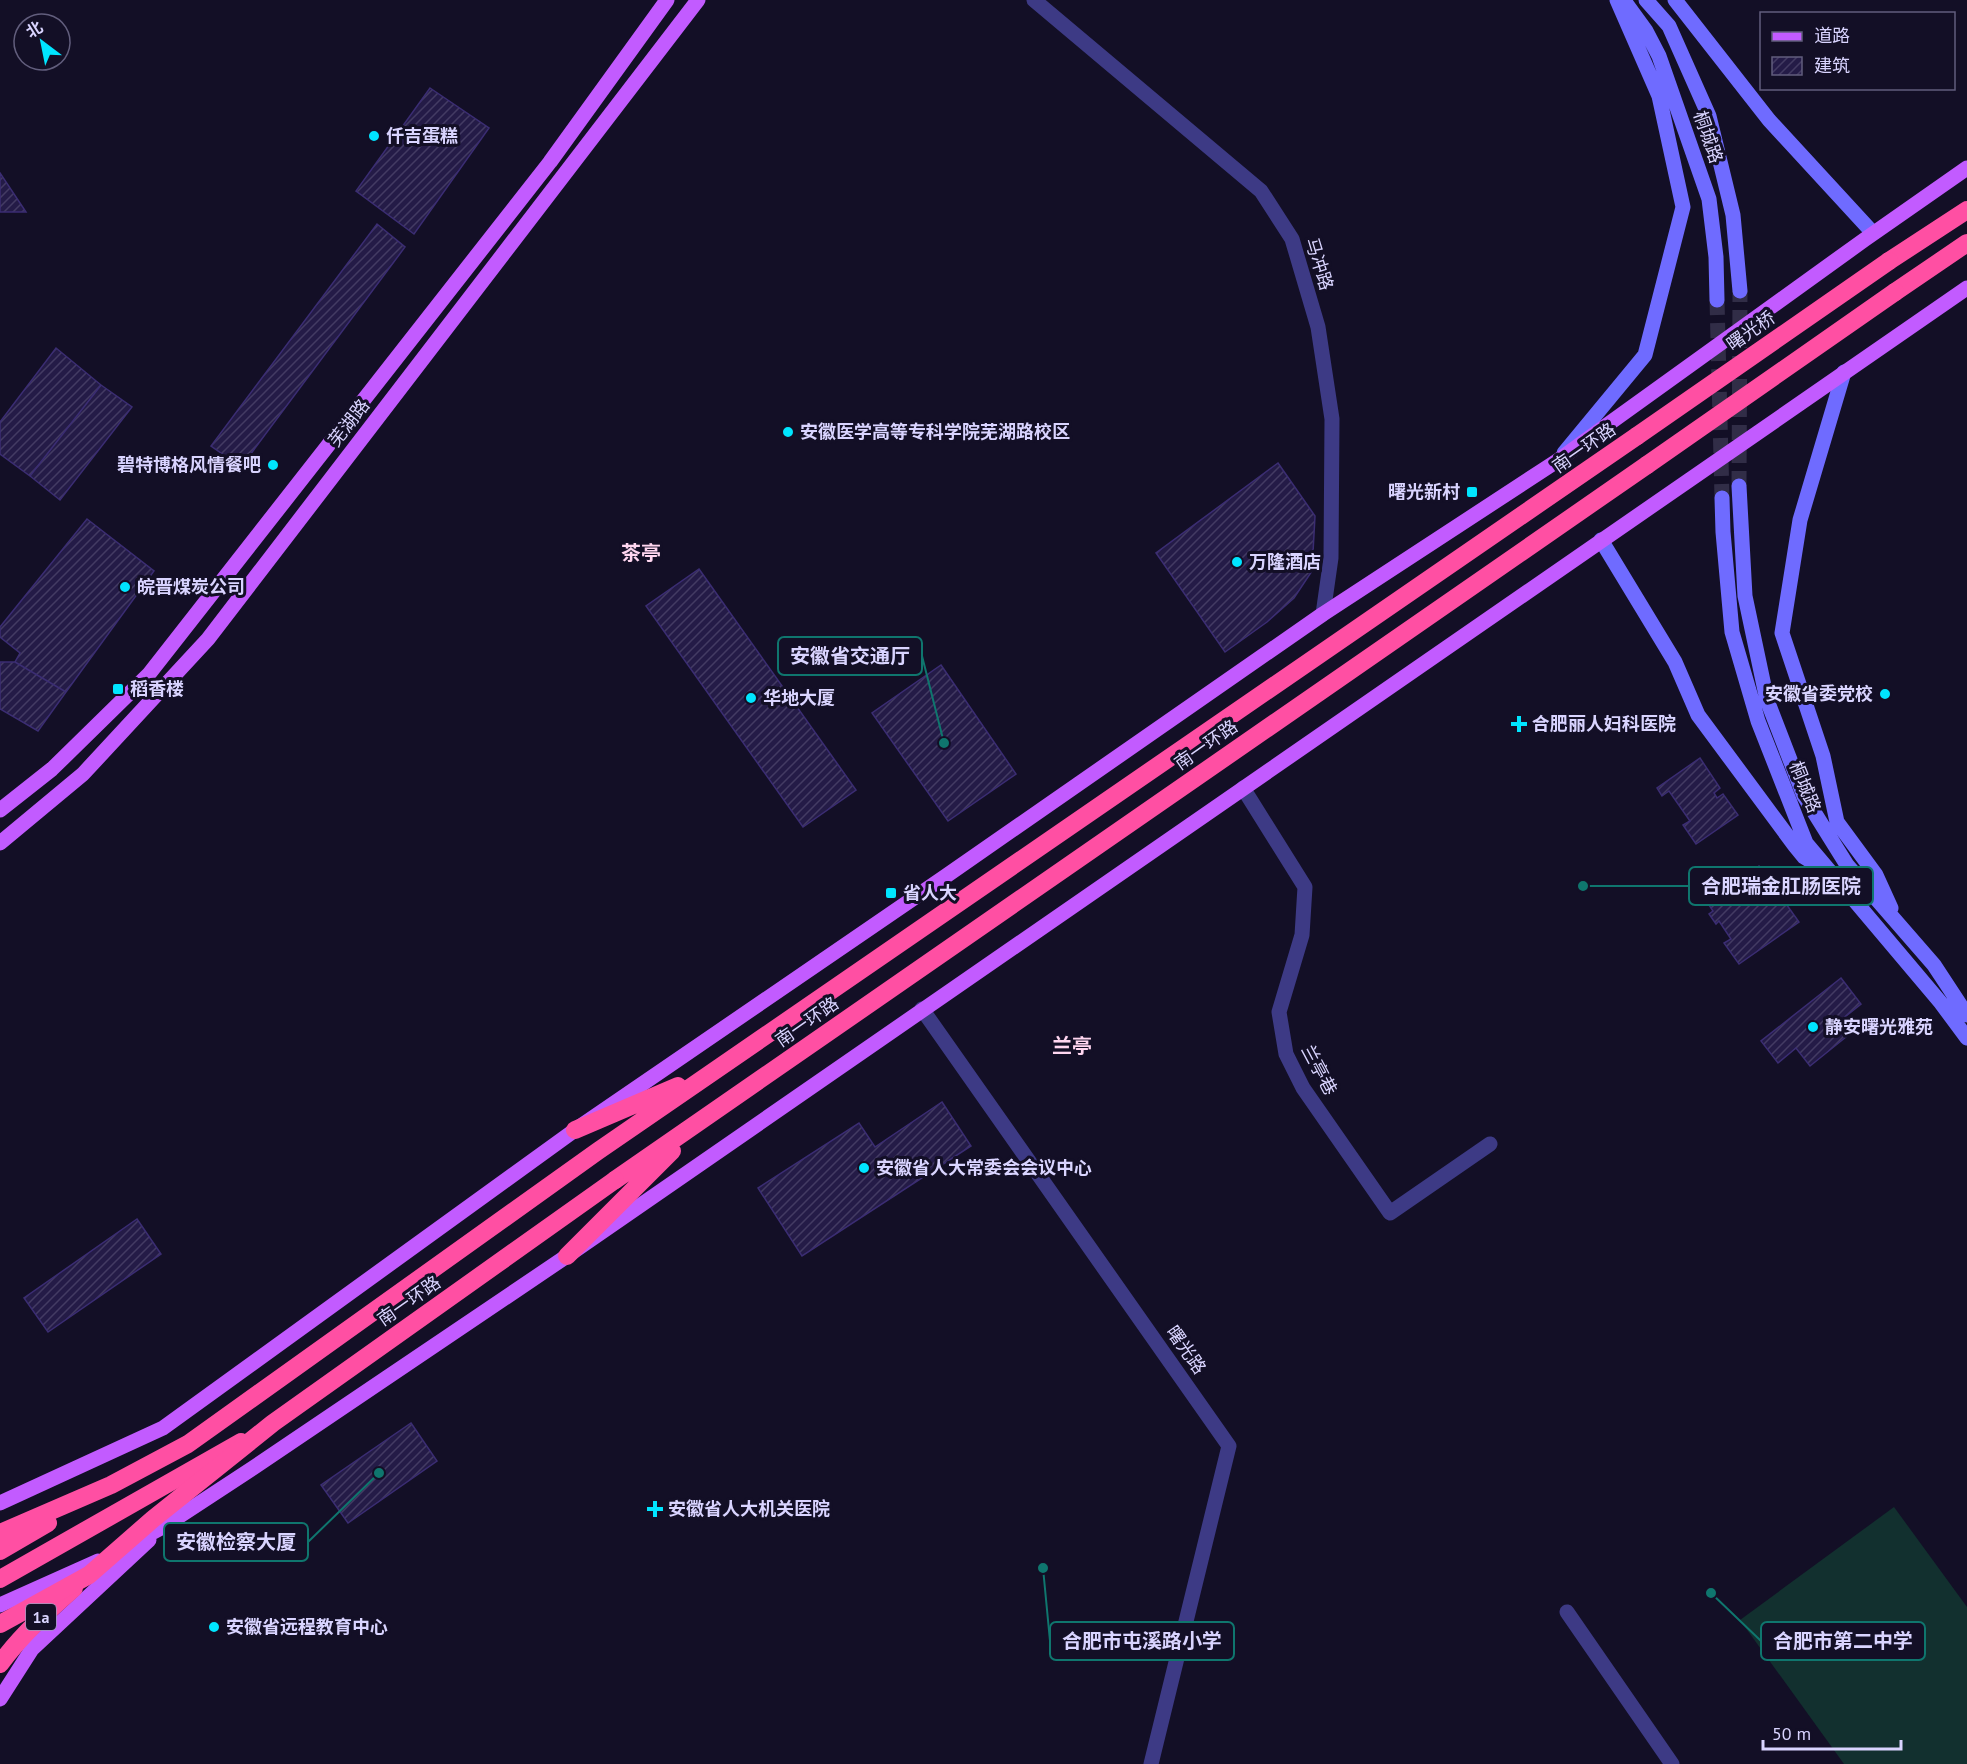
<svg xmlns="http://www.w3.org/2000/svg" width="1967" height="1764" font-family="'PT Sans','Noto Sans SC',sans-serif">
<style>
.grass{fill:#12302f}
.building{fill:url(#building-hatch);stroke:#3b2d73;stroke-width:1.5}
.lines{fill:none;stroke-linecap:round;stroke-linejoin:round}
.secondary-tunnel{stroke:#312d47;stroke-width:15;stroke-dasharray:15 8;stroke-linecap:butt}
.street{stroke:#3d3a85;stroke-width:15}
.secondary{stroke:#6f6bff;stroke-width:15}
.primary{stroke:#c25bff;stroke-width:15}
.highway{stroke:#ff4fa3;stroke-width:18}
.highway-bridge{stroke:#ff4fa3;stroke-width:18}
.poi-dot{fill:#00e5ff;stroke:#130f26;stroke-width:2}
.labels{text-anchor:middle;stroke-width:6;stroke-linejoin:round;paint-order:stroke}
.shield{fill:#130f26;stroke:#9e99be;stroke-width:1.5}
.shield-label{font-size:16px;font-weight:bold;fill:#d9d4ff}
.poi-label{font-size:18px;font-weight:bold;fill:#d9d4ff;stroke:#130f26;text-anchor:start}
.street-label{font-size:18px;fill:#d9d4ff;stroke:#130f26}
.neighbourhood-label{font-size:20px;font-weight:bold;fill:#ffd6f0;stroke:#130f26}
.leader{fill:none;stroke:#0f766e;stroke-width:2}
.callout-dot{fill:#0f766e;stroke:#130f26;stroke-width:2}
.callout{fill:#130f26;stroke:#0f766e;stroke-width:2}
.callout-label{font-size:20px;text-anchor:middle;font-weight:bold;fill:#d9d4ff}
</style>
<defs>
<pattern id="building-hatch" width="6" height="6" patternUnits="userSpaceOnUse" patternTransform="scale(1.5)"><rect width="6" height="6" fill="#241b47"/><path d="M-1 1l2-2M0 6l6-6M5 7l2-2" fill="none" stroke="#433b63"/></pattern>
</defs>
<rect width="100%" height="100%" fill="#130f26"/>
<!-- grass -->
<path class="grass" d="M1894,1507L1967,1607V1764H1844L1740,1620Z"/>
<!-- building -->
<path class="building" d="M430,88L489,128L414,234L356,191Z
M0,173L26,212H0Z
M377,224L405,247L241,467L211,446Z
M56,348L101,385L30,476L0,454V422Z
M101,385L132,407L60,500L30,476Z
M1278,463L1315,516L1312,571L1294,598L1267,622L1225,652L1156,553Z
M87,519L154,571L66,692L15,662L20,653L0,637V627Z
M699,569L856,790L803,827L646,606Z
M0,662H15L66,692L38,731L0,709Z
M941,665L1016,774L948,821L872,713Z
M1700,758L1720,788L1714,793L1717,798L1723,794L1738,815L1696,844L1683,825L1690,821L1669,791L1662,796L1657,788Z
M1759,866L1799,922L1739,964L1724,943L1731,939L1719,921L1716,924L1709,914L1713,911L1707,902Z
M1841,978L1861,1004L1841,1020L1851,1033L1810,1066L1796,1048L1778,1063L1761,1041Z
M942,1102L971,1146L802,1256L758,1188L859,1123L875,1147Z
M137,1219L161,1254L48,1332L24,1298Z
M411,1423L437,1461L348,1523L321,1485Z"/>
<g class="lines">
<!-- secondary-tunnel -->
<path class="secondary-tunnel" d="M1717,300L1722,498
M1739,486L1740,291"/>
<!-- street -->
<path class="street" d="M1034,0L1261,191L1292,239L1318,327L1332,419L1331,558L1323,614
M1243,788L1305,887L1302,935L1279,1012L1286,1054L1303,1088L1390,1213L1490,1144
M922,1009L1229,1446L1151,1764
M1567,1612L1672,1764"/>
<!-- secondary -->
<path class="secondary" d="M1646,0L1669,26L1709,116L1733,215L1740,291
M1675,0L1769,120L1873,233
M1625,2L1646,31L1659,56L1709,199L1716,257L1717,300
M1844,372L1800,520L1782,633L1823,756L1837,822L1876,875L1891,908
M1564,453L1645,355L1683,207L1659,96L1617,0
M1739,486L1745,596L1767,700L1804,796L1847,865L1934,965L1967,1015
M1722,498L1723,532L1732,632L1758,721L1806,843L1941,1003L1967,1038
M1601,540L1675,662L1698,715L1795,846L1804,857L1812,862"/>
<!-- primary -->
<path class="primary" d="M0,810L52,769L149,674L550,162L667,0
M0,843L83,774L208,639L698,0
M0,1503L163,1428L575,1130L946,876L1323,614L1557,461L1864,240L1967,168
M133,1543L163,1527L253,1468L567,1256L1967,288
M0,1605L98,1561
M0,1699L32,1649L149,1540"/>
<!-- highway -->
<path class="highway" d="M1889,261L1967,210
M1895,292L1967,243
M575,1130L678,1086
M615,1180L1647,465
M567,1256L672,1151
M0,1533L111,1485L188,1444L598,1151L1637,436
M0,1551L48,1523
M0,1579L241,1442
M0,1664C21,1635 47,1612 74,1588"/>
<!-- highway-bridge -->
<path class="highway-bridge" d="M1637,436L1889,261
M1647,465L1895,292
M0,1624L89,1575L153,1519L273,1423L615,1180"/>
</g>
<!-- markers -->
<g class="poi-dot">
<circle cx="374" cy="136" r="6"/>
<circle cx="788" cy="432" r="6"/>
<circle cx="273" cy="465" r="6"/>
<rect x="1466" y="486" width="12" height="12" rx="3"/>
<circle cx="1237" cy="562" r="6"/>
<circle cx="125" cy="587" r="6"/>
<rect x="112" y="683" width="12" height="12" rx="3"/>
<circle cx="1885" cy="694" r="6"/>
<circle cx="751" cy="698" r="6"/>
<path d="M1516 715h6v6h6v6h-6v6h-6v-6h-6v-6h6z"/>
<rect x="885" y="887" width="12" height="12" rx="3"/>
<circle cx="1813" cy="1027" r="6"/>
<circle cx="864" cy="1168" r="6"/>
<path d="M652 1500h6v6h6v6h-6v6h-6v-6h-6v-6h6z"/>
<circle cx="214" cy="1627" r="6"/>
</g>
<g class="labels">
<!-- shield labels -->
<rect class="shield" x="26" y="1604" width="30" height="26" rx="4.5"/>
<g class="shield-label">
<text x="41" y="1623">1a</text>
</g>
<!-- poi labels -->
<g class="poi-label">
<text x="386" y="142">仟吉蛋糕</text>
<text x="800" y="438">安徽医学高等专科学院芜湖路校区</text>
<text x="261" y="471" text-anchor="end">碧特博格风情餐吧</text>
<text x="1460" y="498" text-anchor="end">曙光新村</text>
<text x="1249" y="568">万隆酒店</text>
<text x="137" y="593">皖晋煤炭公司</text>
<text x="130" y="695">稻香楼</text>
<text x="1873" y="700" text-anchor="end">安徽省委党校</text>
<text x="763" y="704">华地大厦</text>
<text x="1532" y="730">合肥丽人妇科医院</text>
<text x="903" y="899">省人大</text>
<text x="1825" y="1033">静安曙光雅苑</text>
<text x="876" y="1174">安徽省人大常委会会议中心</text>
<text x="668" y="1515">安徽省人大机关医院</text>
<text x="226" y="1633">安徽省远程教育中心</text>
</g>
<!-- street labels -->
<g class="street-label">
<text transform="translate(1708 137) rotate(71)" y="6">桐城路</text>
<text transform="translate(1319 264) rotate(73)" y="6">马冲路</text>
<text transform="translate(1751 331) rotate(-35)" y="6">曙光桥</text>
<text transform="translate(349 423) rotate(-52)" y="6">芜湖路</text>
<text transform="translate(1584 448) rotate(-35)" y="6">南一环路</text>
<text transform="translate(1206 745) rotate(-35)" y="6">南一环路</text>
<text transform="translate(1805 787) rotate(68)" y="6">桐城路</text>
<text transform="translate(807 1022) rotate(-35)" y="6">南一环路</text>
<text transform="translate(1319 1070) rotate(62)" y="6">兰亭巷</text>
<text transform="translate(409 1301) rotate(-35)" y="6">南一环路</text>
<text transform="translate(1186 1350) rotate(55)" y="6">曙光路</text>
</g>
<!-- neighbourhood labels -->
<g class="neighbourhood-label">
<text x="641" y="560">茶亭</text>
<text x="1072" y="1053">兰亭</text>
</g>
</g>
<!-- callouts -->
<path class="leader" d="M944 743L922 656M1583 886L1689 886M379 1473L308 1542M1043 1568L1050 1641M1711 1593L1761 1641"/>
<g class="callout-dot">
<circle cx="944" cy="743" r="6"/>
<circle cx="1583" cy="886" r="6"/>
<circle cx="379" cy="1473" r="6"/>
<circle cx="1043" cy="1568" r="6"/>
<circle cx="1711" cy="1593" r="6"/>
</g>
<g class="callout">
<rect x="778" y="637" width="144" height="38" rx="6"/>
<rect x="1689" y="867" width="184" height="38" rx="6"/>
<rect x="164" y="1523" width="144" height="38" rx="6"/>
<rect x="1050" y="1622" width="184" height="38" rx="6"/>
<rect x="1761" y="1622" width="164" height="38" rx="6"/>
</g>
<g class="callout-label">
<text x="850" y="663">安徽省交通厅</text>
<text x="1781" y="893">合肥瑞金肛肠医院</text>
<text x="236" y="1549">安徽检察大厦</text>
<text x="1142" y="1648">合肥市屯溪路小学</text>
<text x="1843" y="1648">合肥市第二中学</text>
</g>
<!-- legend -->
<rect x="1760" y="12" width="195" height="78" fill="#130f26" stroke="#625e7d" stroke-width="1.5"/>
<rect x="1772" y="32" width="30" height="9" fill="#c25bff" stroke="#625e7d" stroke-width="1.5"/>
<text x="1814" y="42" font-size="18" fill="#d9d4ff">道路</text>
<rect x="1772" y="57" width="30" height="18" fill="url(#building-hatch)" stroke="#625e7d" stroke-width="1.5"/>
<text x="1814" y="72" font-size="18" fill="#d9d4ff">建筑</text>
<!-- north arrow -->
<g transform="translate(42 42) rotate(328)"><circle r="28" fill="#130f26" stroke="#625e7d" stroke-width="1.5"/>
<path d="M0-4.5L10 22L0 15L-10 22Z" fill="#00e5ff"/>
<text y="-9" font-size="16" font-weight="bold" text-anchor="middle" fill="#d9d4ff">北</text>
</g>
<!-- scale -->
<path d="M1763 1740v9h138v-9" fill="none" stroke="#d9d4ff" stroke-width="3"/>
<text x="1772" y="1740" font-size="18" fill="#d9d4ff" stroke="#130f26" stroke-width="4.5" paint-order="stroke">50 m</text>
</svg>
